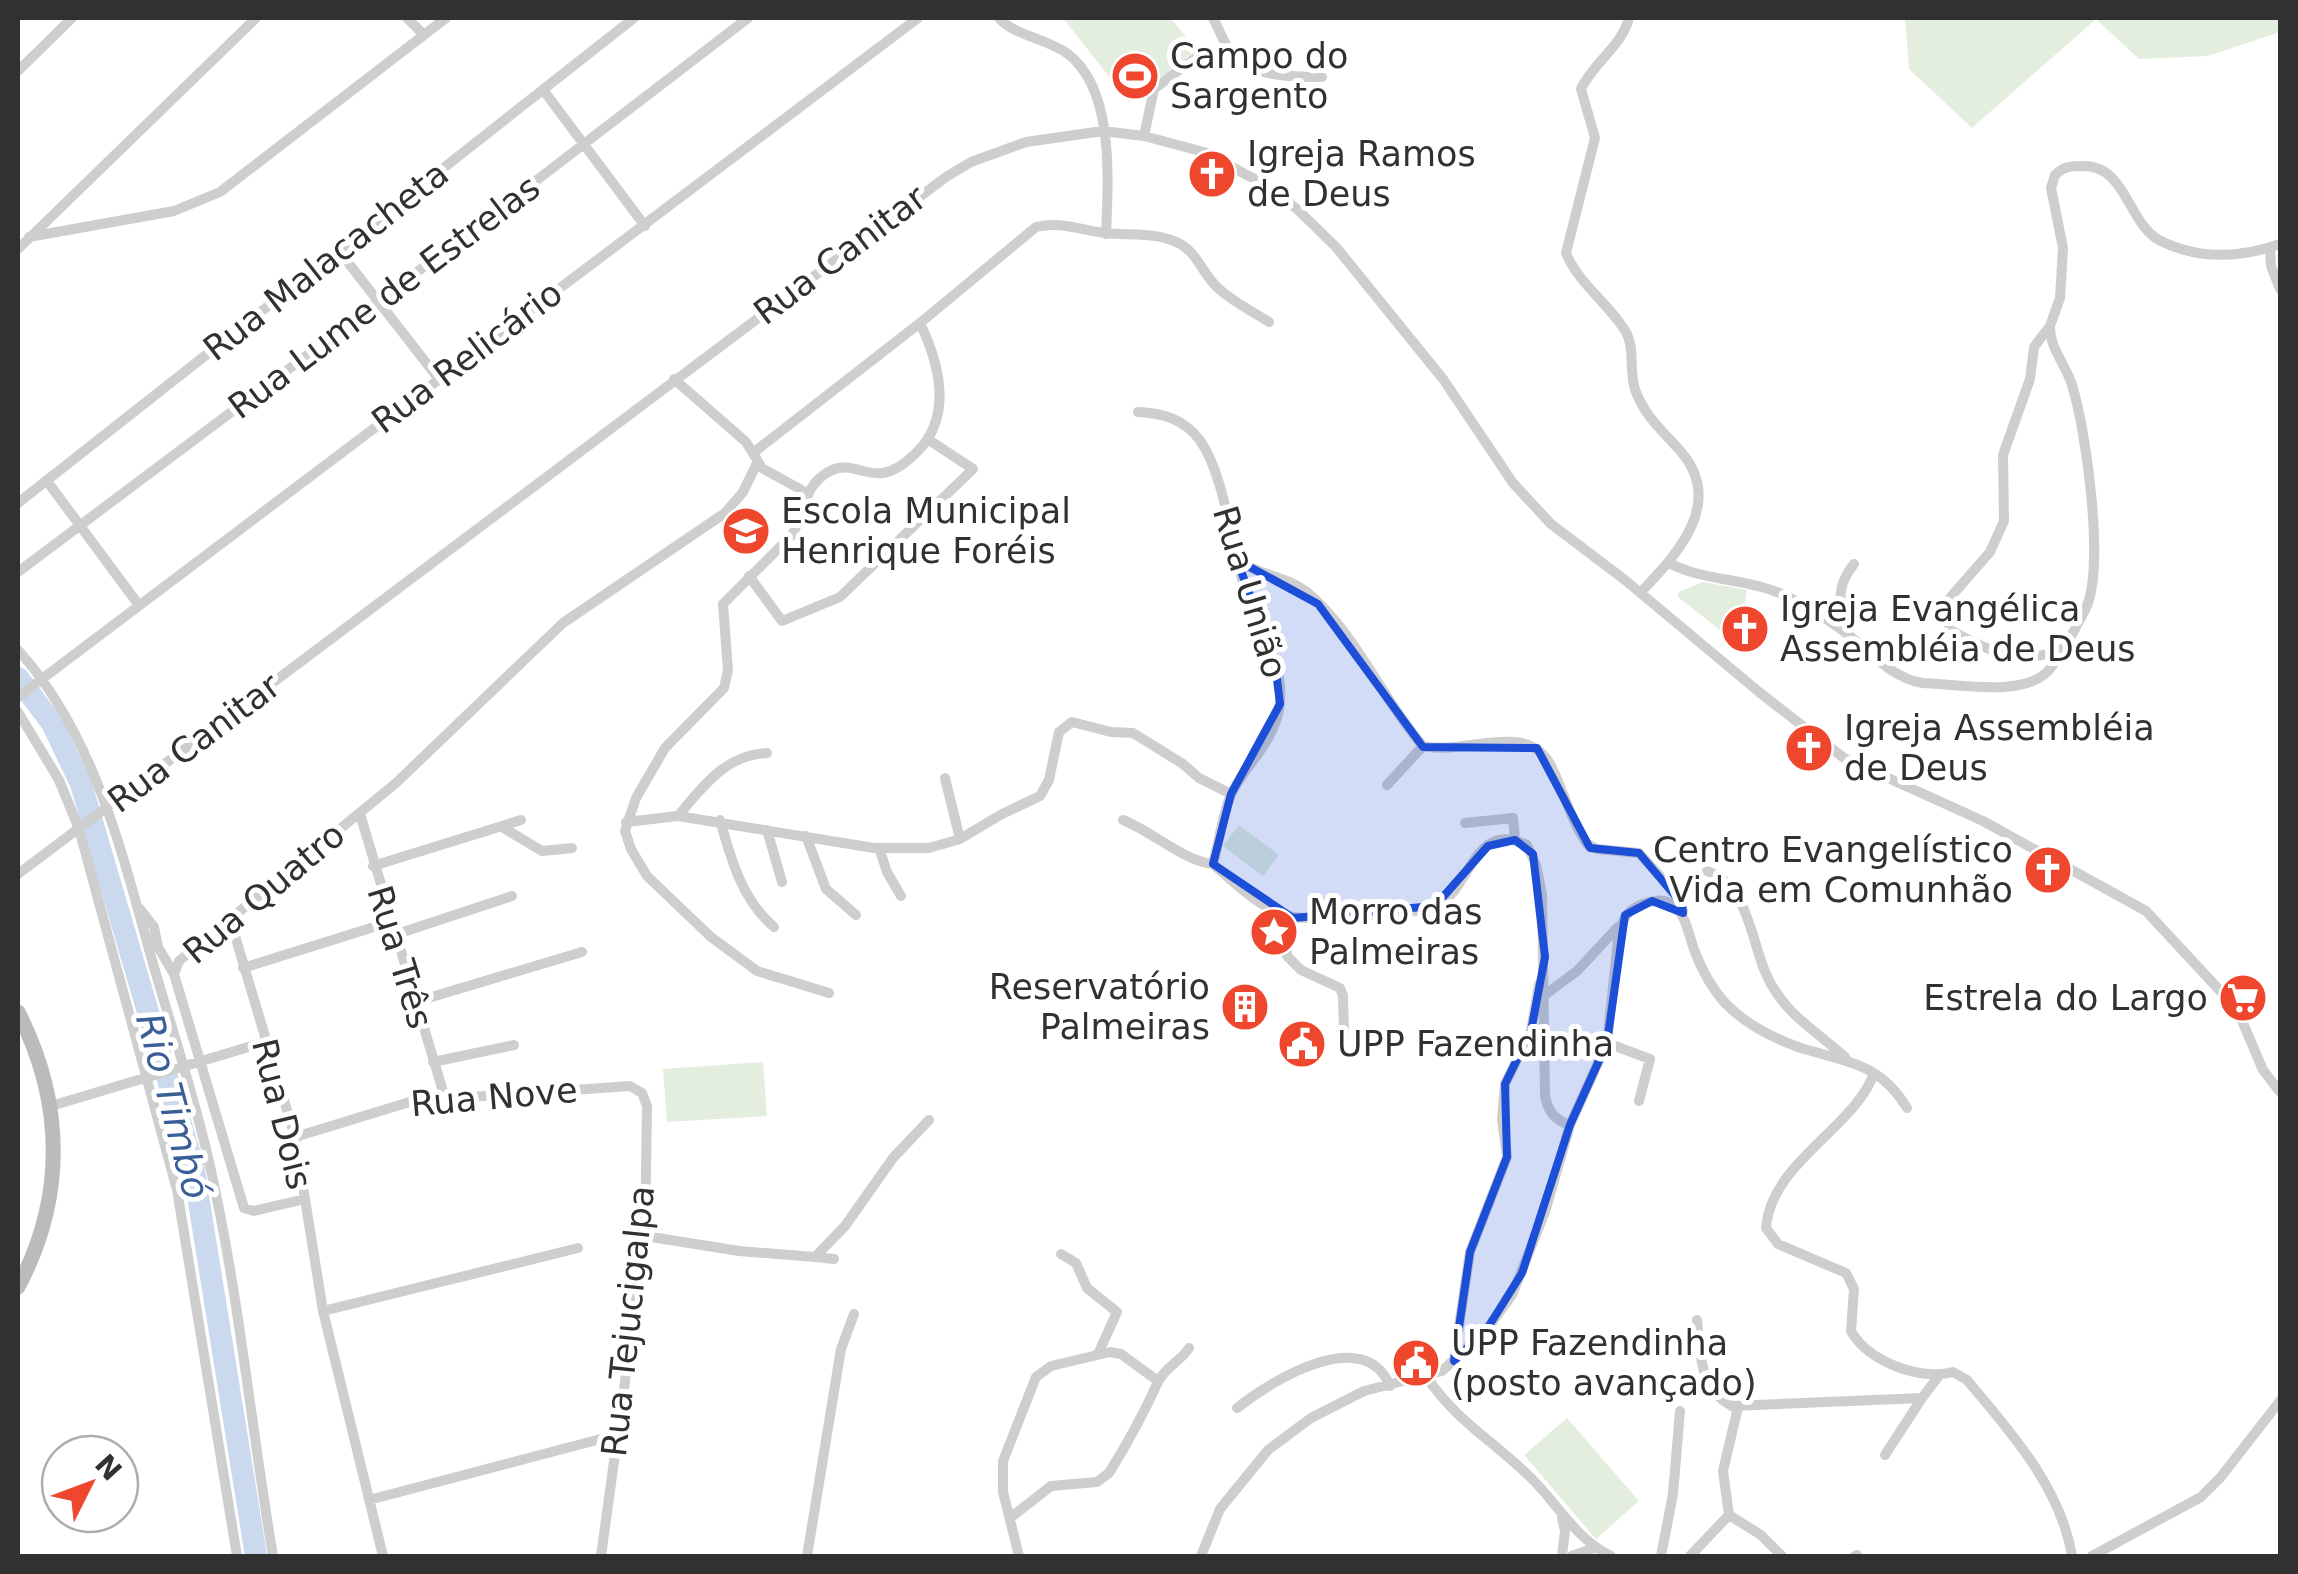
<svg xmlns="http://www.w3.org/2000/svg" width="2298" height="1574" font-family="'DejaVu Sans',sans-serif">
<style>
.green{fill:#e3eede}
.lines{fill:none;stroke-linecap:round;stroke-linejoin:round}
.river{stroke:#cad9ee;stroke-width:22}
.street{stroke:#cecece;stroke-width:10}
.secondary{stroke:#bbb;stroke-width:15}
.marked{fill:#1d4ed8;fill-opacity:0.2;stroke:#1d4ed8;stroke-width:8;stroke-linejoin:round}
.labels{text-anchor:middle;stroke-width:10;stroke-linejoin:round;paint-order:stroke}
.poi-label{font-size:35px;fill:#313131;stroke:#fff;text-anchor:start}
.street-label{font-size:35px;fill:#313131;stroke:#fff}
.water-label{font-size:38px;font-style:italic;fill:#3a5f98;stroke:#fff}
</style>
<rect width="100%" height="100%" fill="#fff"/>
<!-- green -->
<path class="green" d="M1063,18H1171L1196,50L1129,102Z
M1905,18H2280V32L2208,56L2139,59L2096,19L1972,128L1909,69Z
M1703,582L1747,590L1739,645L1678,597L1679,592Z
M1239,825L1279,855L1263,876L1223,846Z
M763,1062L767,1116L667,1122L663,1069Z
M1567,1418L1639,1501L1596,1539L1524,1455Z"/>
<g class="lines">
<!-- river -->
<path class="river" d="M18,678L52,723L81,784L193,1165L256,1556"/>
<!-- street -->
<path class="street" d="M407,18L424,35
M999,18C1013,35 1048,39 1068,54C1115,90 1108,181 1106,234
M1213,18C1219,29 1224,43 1231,53C1250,77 1294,77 1322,77
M1629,18C1622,46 1593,63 1581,89L1595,138L1566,253C1577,281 1605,301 1622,326C1638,347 1627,370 1636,392C1645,417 1666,434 1682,453C1725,505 1675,556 1641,592
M18,71L72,18
M544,91L645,226
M1144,136L1154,89L1199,55L1230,52
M29,237L174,211L220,192L446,18
M2270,247L2271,266L2280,289
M18,249L256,18
M339,251L438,378
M674,379L746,442L762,468L807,493
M1138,412C1163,413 1183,419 1199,439C1224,473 1231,543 1244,586C1256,625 1284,659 1280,702C1276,744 1243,765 1230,797C1222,818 1219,842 1213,864
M753,453L920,323L1036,227C1062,221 1079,230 1105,233C1130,236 1158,231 1182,245C1198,255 1203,274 1217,287C1231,301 1252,311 1269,322
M47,481L138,604
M18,503L634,18
M1237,560C1258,575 1286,576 1307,592C1357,634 1381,698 1423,746C1463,756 1526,720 1550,764C1564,790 1570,820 1587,844L1597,849L1639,853L1678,896L1683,911
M1669,563C1700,579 1732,578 1765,588C1788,594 1827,618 1846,633C1871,652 1890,677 1922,683C1956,684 2022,697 2047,672C2063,655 2074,630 2085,610C2106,571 2086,429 2072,385C2066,365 2050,349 2050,327
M18,572L378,302L748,18
M749,576L782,621L840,597L973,469L929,440
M1846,633C1841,605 1834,588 1854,564
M2062,649C2020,667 1987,651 1949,629L1948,600L1990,552L2004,521L2003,455L2030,379L2034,347L2050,326L2060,298L2063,248L2051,188L2055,175C2064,166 2072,166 2084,166C2126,166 2128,223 2159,240C2198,260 2240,258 2280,244
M18,650C93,733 121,848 150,953C170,1024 194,1094 210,1166C239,1295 251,1426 273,1556
M18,697L918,18
M18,712L59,780L79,829L177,1190L237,1556
M945,778L960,839
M1387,785L1423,746
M360,814L445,1098
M678,816C703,786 727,754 767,753
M720,820C731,859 742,900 774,927
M1123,820C1153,832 1184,861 1213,864
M626,822L678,816L874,848H929L960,839L1002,814L1040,796L1049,780L1059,732L1072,722L1111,732L1133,733L1183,764L1199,778L1231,794
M1465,823L1513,818L1515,840
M502,827L542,851L572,848
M767,830L782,882
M806,836L826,889L856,915
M879,848L887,872L901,896
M1213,864C1239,887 1270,919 1306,918C1345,914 1403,920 1439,904C1470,890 1473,819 1527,845L1536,865L1542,895L1545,1096C1548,1112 1555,1120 1570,1125
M373,866L521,820
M1707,871C1748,885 1751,940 1766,974C1783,1013 1815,1030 1845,1057
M18,874L946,177L971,162L1026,142L1103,131L1144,136L1204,152L1262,183L1297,209L1336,247L1443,379L1513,483L1551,524L1625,580L1759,692L1844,758L1983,821L2146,911L2237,1009L2263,1070L2280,1092
M140,909L154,927L158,947L174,974L244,1208L254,1211L305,1199
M1293,918L1286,939L1287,956L1301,970L1340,988L1343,996L1344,1032
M230,919L295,1137L323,1311L383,1556
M394,935L512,896
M243,968L390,922
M174,974L179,961L396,783L563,623L725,513L743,492L757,463
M829,993L757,971L711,937L647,876L631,849L625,831L636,798L665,748L724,688L728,670L723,604L792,535C805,512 803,485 830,471C849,461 865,476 883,473C895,471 908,461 916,453C953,417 940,365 920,323
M1546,994L1577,971L1618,927
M415,1002L582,952
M1607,1043L1650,1059L1639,1101
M433,1062L514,1045
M1874,1073C1855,1128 1771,1162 1766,1228L1778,1244L1846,1273L1854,1289L1851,1331C1868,1362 1921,1381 1953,1372L1967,1380C2010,1431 2061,1488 2072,1556
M51,1106L265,1042
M295,1137L413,1101L616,1087L630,1086L642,1093L647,1106L645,1236L601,1556
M645,1236L739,1251L815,1257L845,1226L893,1158L929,1120
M1061,1254L1076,1263L1087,1288L1117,1312L1098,1354
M815,1257L834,1259
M323,1311L578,1248
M1697,1320C1700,1352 1699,1389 1732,1406L1922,1398L1938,1377
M1454,1360L1470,1252L1507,1157L1502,1119L1505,1084L1531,1031L1539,984
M1427,1377C1453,1418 1493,1441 1528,1475C1557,1502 1574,1538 1611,1556
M1237,1408C1271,1381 1364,1323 1390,1386
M1885,1455L1922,1398
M369,1500L616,1435
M1729,1515L1723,1471L1738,1407
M1729,1515L1761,1535L1782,1556
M1010,1518L1051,1486L1097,1482L1109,1473C1127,1444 1144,1413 1158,1382C1165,1367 1181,1361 1189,1348
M807,1556L841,1349L854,1314
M1019,1556L1003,1492V1461L1036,1377L1051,1366L1110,1352L1121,1354L1158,1381
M1201,1556L1220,1509L1268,1450L1311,1418L1364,1391L1442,1371L1487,1329L1512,1295L1545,1212L1570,1125L1607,1043L1619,931C1624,917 1629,909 1643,904C1683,889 1685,925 1695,952C1702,970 1712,989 1726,1004C1745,1023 1773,1038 1798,1047C1844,1062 1879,1061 1907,1108
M1562,1556L1565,1531L1562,1518
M1572,1556L1594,1548
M1661,1556L1673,1494L1680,1411
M1690,1556L1729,1515
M1855,1556L1857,1555
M2092,1556L2201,1497L2220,1478L2280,1401"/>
<!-- secondary -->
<path class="secondary" d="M18,1012C64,1102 66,1197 18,1287"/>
</g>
<!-- marked area -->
<path class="marked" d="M1237,560L1318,604L1423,747L1537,748L1590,848L1639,853L1682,904L1683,913L1652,901L1625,915L1607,1043L1570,1125L1522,1273L1487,1329L1454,1361L1470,1252L1507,1157L1505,1084L1531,1031L1545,957L1533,854L1515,840L1488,846L1435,906L1293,918L1213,864L1231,794L1280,704L1275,663Z"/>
<!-- icons -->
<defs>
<g id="stadium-disc" transform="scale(2.5)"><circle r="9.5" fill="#ee472d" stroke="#fff"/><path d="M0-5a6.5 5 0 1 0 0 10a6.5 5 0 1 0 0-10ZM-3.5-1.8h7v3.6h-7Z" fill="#fff"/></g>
<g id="church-disc" transform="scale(2.5)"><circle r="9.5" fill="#ee472d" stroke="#fff"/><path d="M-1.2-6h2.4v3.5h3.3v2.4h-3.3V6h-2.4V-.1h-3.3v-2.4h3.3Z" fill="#fff"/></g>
<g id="school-disc" transform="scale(2.5)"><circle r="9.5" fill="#ee472d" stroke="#fff"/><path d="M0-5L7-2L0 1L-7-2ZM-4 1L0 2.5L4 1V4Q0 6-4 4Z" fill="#fff"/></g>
<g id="sight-disc" transform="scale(2.5)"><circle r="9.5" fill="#ee472d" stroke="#fff"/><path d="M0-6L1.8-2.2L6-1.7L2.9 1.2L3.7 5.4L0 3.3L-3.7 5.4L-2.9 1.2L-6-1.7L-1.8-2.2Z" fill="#fff"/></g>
<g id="supermarket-disc" transform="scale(2.5)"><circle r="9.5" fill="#ee472d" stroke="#fff"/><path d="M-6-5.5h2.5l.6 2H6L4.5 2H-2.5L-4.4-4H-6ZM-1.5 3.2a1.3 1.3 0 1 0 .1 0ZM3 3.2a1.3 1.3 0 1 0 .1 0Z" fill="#fff"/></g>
<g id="building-disc" transform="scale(2.5)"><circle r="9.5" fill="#ee472d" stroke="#fff"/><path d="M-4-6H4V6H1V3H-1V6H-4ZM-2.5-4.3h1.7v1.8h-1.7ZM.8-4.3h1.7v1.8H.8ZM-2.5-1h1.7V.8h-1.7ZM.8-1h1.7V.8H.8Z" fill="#fff"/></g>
<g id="civic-disc" transform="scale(2.5)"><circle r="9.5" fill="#ee472d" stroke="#fff"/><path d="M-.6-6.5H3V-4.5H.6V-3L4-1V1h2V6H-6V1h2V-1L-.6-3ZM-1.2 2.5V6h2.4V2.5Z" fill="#fff"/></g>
</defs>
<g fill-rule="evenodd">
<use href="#stadium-disc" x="1135" y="76"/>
<use href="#church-disc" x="1212" y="174"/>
<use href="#school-disc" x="746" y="531"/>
<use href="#church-disc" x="1745" y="629"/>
<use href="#church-disc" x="1809" y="748"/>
<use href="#church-disc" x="2048" y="870"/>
<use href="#sight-disc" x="1274" y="932"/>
<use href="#supermarket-disc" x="2243" y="998"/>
<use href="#building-disc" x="1245" y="1007"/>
<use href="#civic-disc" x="1302" y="1044"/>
<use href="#civic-disc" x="1416" y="1363"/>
</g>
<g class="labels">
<!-- poi labels -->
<g class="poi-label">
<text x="1170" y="68">Campo do<tspan x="1170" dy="40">Sargento</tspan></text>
<text x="1247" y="166">Igreja Ramos<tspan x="1247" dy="40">de Deus</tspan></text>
<text x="781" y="523">Escola Municipal<tspan x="781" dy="40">Henrique Foréis</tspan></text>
<text x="1780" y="621">Igreja Evangélica<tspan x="1780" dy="40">Assembléia de Deus</tspan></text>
<text x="1844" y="740">Igreja Assembléia<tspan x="1844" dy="40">de Deus</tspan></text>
<text x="2013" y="862" text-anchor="end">Centro Evangelístico<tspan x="2013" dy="40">Vida em Comunhão</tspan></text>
<text x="1309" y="924">Morro das<tspan x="1309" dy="40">Palmeiras</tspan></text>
<text x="1210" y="999" text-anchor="end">Reservatório<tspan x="1210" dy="40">Palmeiras</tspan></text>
<text x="2208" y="1010" text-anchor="end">Estrela do Largo</text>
<text x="1337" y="1056">UPP Fazendinha</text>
<text x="1451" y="1355">UPP Fazendinha<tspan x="1451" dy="40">(posto avançado)</tspan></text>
</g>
<!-- street labels -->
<g class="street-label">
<text transform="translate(840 255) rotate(-37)" y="12">Rua Canitar</text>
<text transform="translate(326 261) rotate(-38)" y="12">Rua Malacacheta</text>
<text transform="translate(384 297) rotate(-37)" y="12">Rua Lume de Estrelas</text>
<text transform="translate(467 357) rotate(-37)" y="12">Rua Relicário</text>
<text transform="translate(1250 592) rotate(73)" y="12">Rua União</text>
<text transform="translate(194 743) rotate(-37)" y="12">Rua Canitar</text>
<text transform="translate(264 893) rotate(-40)" y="12">Rua Quatro</text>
<text transform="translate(400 957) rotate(73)" y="12">Rua Três</text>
<text transform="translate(494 1097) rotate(-5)" y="12">Rua Nove</text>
<text transform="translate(282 1114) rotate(76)" y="12">Rua Dois</text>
<text transform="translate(628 1321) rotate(-84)" y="12">Rua Tejucigalpa</text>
</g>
<!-- water labels -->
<g class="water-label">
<text transform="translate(173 1106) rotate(75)" y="13">Rio Timbó</text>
</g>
</g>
<!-- border -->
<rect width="2298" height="1574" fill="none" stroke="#313131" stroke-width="40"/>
<!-- north arrow -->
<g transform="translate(90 1484) rotate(48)"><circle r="48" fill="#ffffff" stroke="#adadad" stroke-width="2.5"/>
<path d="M0-8L18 38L0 25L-18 38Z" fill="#ee472d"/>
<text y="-15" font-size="28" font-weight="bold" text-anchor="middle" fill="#313131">N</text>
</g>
</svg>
